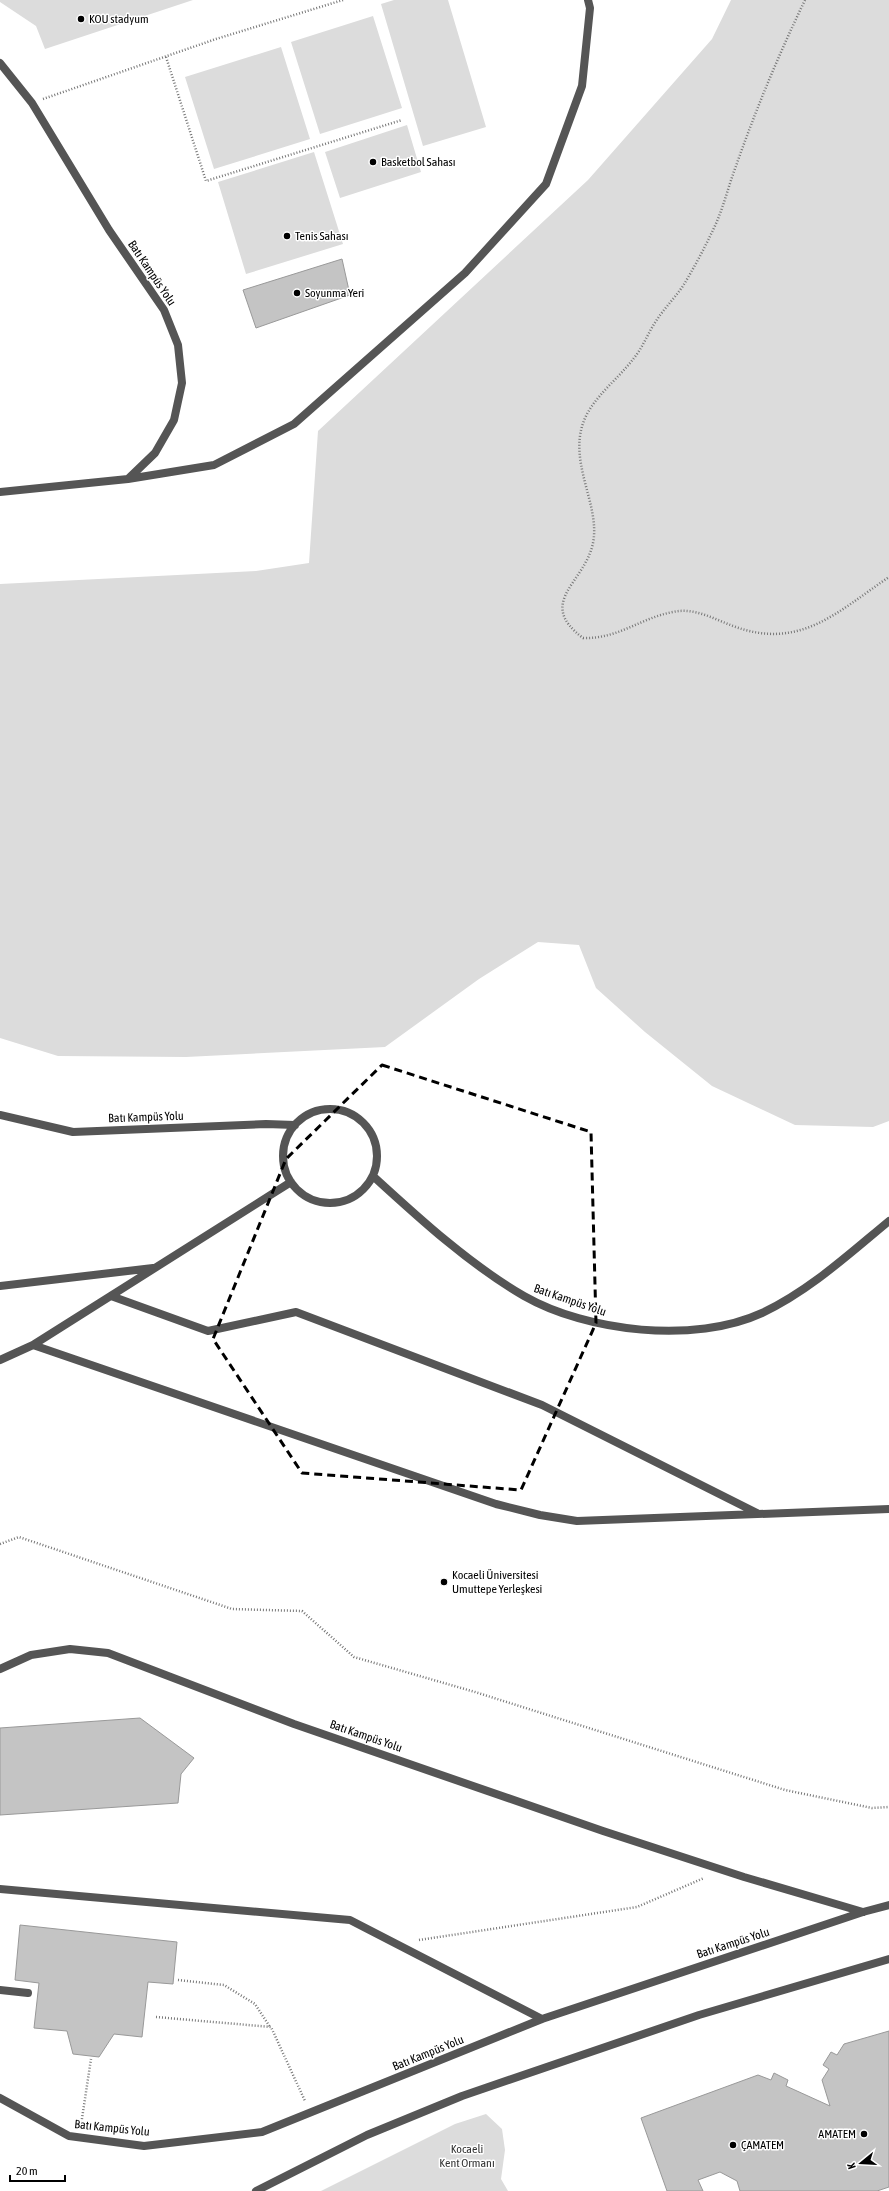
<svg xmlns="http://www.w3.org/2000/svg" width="889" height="2191" font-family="'Asap Condensed',sans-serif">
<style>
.green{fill:#dcdcdc}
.building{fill:#c4c4c4;stroke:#999}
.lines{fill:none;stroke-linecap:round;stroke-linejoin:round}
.path{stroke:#777;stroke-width:2.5;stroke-dasharray:1 2;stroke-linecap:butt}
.service{stroke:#555;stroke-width:8}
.tertiary{stroke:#555;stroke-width:8}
.marked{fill:none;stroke:#000;stroke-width:3;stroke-dasharray:8 5;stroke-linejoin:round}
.poi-dot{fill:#000;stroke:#fff;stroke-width:1.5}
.labels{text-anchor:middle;stroke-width:3;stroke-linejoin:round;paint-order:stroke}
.poi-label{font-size:12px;fill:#000;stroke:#fff;text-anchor:start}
.street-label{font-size:12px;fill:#000;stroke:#fff}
.park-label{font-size:12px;fill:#333;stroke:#fff}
</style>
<rect width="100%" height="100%" fill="#fff"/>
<!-- green -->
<path class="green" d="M0,0H193L45,49L36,26L0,2Z
M394,0H448L486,127L423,146L381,4Z
M731,0H889V1121L873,1127L795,1125L712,1086L645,1032L596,988L579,945L538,942L479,979L385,1047L186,1057L58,1056L0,1038V584L256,571L309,563L318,431L588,180L712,39Z
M373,16L402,108L320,134L291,42Z
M281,47L310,139L214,169L185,77Z
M407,125L421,172L340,198L325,152Z
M314,152L343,244L246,274L218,182Z
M486,2114L502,2129L505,2150L501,2179L508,2191H321L455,2124Z"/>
<!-- building -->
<path class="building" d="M342,259L350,295L256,328L243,290Z
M140,1718L194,1758L181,1774L178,1803L0,1815V1728Z
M20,1925L177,1942L173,1984L148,1982L142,2037L114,2034L99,2057L73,2054L67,2031L34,2028L39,1983L15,1980Z
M889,2031V2187L877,2191H740L737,2181L720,2172L698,2180L703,2191H667L641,2118L758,2075L771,2080L774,2073L788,2080L786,2086L830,2106L822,2080L829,2069L823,2065L831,2052L837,2055L844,2044Z"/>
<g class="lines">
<!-- path -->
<path class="path" d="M805,0C779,54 756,109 736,166C728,187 723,210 713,230C705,247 696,264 686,281C678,295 665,307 656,321C648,333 643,347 634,358C619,378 597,394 586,416C565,459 601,504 593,543C585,583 535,602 583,638C619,639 640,618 673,612C694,607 714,619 733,626C800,651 837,612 889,577
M166,57L206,181L402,120
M43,99L216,39L343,0
M0,1544L19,1537L232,1609L302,1611L354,1657L475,1692L785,1790L872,1808L889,1807
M419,1940L637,1907L704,1878
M178,1980L224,1985L255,2004L270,2027
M156,2017L271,2027L305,2101
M81,2125L91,2059"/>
<!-- service -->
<path class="service" d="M0,63L32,103L109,230L164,310L178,345L182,383L174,420L155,453L128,479L0,492
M128,479L214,465L294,424L465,273L546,184L582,86L590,8L588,0
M283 1156a47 47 0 1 1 94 0a47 47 0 1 1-94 0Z
M0,1115L73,1132L266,1124L295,1125
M373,1176C420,1219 469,1264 524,1296C587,1332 695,1344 762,1313C809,1291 849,1254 889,1221
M291,1182L33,1345L496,1504L540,1515L577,1521L889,1509
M0,1286L153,1268
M111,1296L208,1331L296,1312L542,1405L757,1513
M0,1360L33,1345
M0,1669L31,1655L70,1649L108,1653L294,1724L603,1831L744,1877L863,1912
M0,1889L350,1920L542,2019
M0,1990L28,1993
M0,2098L69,2136L144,2146L262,2132L542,2019L863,1912L889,1905"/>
<!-- tertiary -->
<path class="tertiary" d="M256,2191L367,2135L462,2096L699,2015L889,1959"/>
</g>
<!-- marked area -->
<path class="marked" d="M382,1065L591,1132L596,1323L521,1490L302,1473L213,1339L286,1159Z"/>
<!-- markers -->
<g class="poi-dot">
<circle cx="81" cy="19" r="4"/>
<circle cx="373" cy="162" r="4"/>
<circle cx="287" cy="236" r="4"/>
<circle cx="297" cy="293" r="4"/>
<circle cx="444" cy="1582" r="4"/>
<circle cx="864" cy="2134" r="4"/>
<circle cx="733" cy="2145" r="4"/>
</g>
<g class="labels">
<!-- poi labels -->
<g class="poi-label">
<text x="89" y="23">KOU stadyum</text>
<text x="381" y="166">Basketbol Sahası</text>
<text x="295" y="240">Tenis Sahası</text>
<text x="305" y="297">Soyunma Yeri</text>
<text x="452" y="1579">Kocaeli Üniversitesi<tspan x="452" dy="14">Umuttepe Yerleşkesi</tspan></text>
<text x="856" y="2138" text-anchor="end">AMATEM</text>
<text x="741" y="2149">ÇAMATEM</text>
</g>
<!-- street labels -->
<g class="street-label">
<text transform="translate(152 273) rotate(56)" y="4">Batı Kampüs Yolu</text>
<text transform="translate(146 1117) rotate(-2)" y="4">Batı Kampüs Yolu</text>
<text transform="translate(570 1300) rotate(19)" y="4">Batı Kampüs Yolu</text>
<text transform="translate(366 1736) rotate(19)" y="4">Batı Kampüs Yolu</text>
<text transform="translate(733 1943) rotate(-18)" y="4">Batı Kampüs Yolu</text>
<text transform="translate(428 2053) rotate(-22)" y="4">Batı Kampüs Yolu</text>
<text transform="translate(112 2128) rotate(6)" y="4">Batı Kampüs Yolu</text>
</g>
<!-- park labels -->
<g class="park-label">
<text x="467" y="2153">Kocaeli<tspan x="467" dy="14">Kent Ormanı</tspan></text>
</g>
</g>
<!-- north arrow -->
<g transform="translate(861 2163) rotate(252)" stroke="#ffffff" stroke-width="3" paint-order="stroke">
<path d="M0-3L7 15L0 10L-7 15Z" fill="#000000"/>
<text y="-6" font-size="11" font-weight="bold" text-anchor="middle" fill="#000000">K</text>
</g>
<!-- scale -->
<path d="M10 2175v6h55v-6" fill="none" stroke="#000000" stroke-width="2"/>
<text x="16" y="2175" font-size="12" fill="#000000" stroke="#ffffff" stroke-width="3" paint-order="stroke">20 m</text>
</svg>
